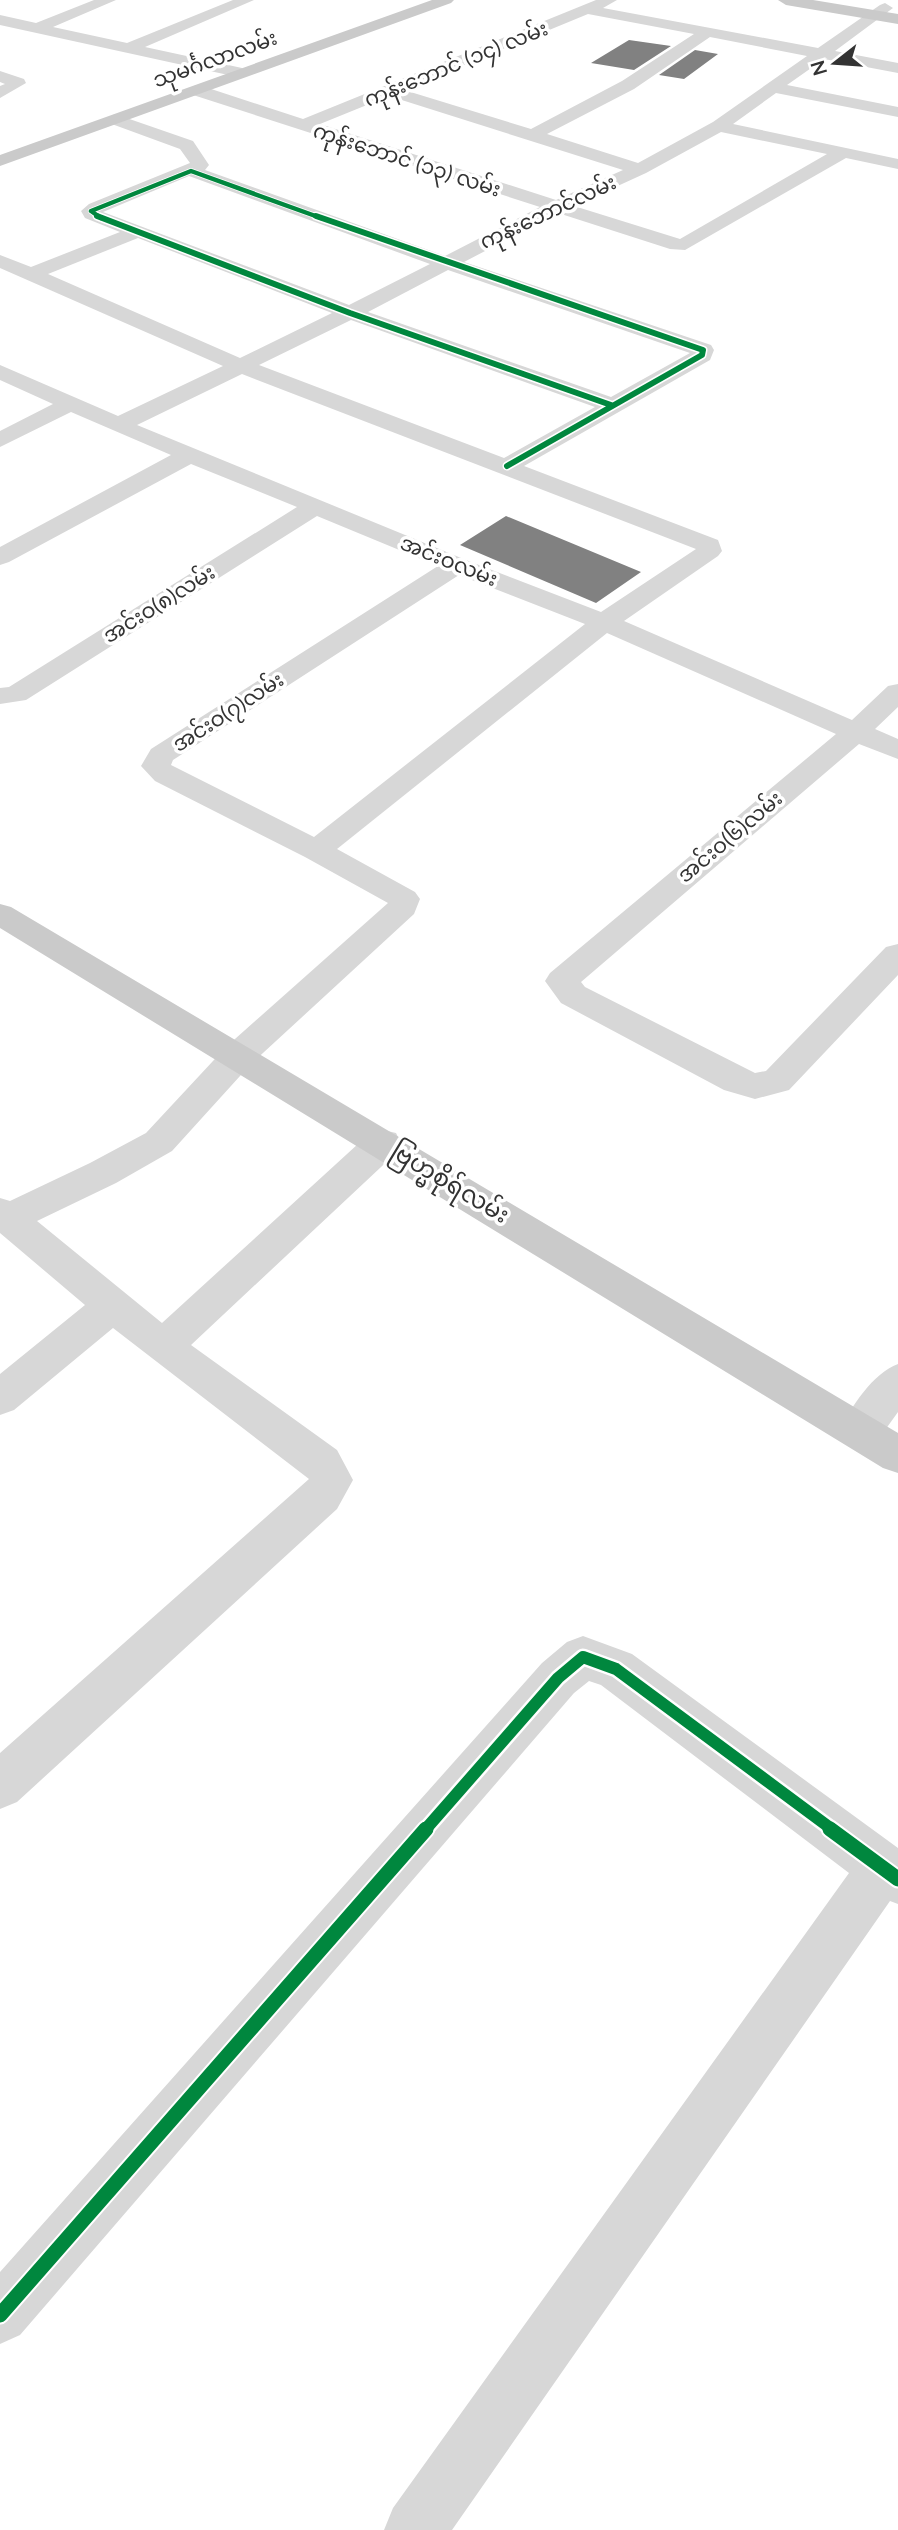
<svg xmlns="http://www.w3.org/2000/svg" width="898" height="2530" font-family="Lato,'Noto Sans Myanmar',sans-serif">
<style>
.building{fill:#818181}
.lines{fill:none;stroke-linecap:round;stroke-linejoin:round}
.minor{fill:#d7d7d7;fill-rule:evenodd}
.major{fill:#cacaca;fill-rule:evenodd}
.cycleway-far3-casing{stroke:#fff;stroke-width:6}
.cycleway-far2-casing{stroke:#fff;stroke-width:9}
.cycleway-far1-casing{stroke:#fff;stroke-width:17}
.cycleway-casing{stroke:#fff;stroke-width:19}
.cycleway-far3{stroke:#00873e;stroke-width:4.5}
.cycleway-far2{stroke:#00873e;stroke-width:6}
.cycleway-far1{stroke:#00873e;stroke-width:12}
.cycleway{stroke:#00873e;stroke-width:15}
.labels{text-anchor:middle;stroke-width:7;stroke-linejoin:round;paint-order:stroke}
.far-street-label{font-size:21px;fill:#333;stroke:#fff}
.street-label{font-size:24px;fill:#333;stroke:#fff}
</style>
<rect width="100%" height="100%" fill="#fff"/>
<!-- building -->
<path class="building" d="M629,40L671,46L634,70L591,63Z
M695,50L718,54L684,79L659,75Z
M506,516L641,572L596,603L460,545Z"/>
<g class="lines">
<!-- minor -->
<path class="minor" d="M94,0H116L53,27L127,43L233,0H254L145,47L242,68L250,73L242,78L0,25V15L36,23Z
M596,0H617L603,8L818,48L880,5L885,3L893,8L835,51L898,63V73L824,59L787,85L898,107V117L776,93L733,124L898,159V169L846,158L685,250L670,249L558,213L464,262L711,345L714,350L710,360L524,466L718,540L722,551L718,556L624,621L852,720L888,686L898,684V707L875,729L898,739V759L859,744L581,982L585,987L755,1073L766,1071L886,947L898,944V975L789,1090L755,1099L724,1090L561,1003L545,981L550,973L836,734L607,633L337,849L415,892L420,899L414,914L250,1065L172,1151L116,1183L37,1221L162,1323L370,1133L383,1130L396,1133L401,1143L396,1153L191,1345L337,1450L353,1480L337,1509L17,1802L0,1809V1753L309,1479L113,1328L14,1410L0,1415V1374L85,1305L0,1233V1198L10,1201L90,1163L146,1133L226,1047L388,903L305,857L155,781L141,766L151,749L438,566L317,516L26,700L0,704V688L9,687L297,507L191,464L9,562L0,565V547L171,455L71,412L0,447V431L53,404L0,380V365L118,416L223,366L0,268V255L31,267L120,232L85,218L81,211L89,204L190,163L180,149L109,123L106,119L115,114L193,141L209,165L205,170L445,256L540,207L190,94L188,90L196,85L202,86L303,119ZM588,14L694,34L622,81L531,129L404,90ZM710,37L807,56L713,122L638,163L547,134L634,89ZM389,96L623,170L556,200L320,124ZM721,132L827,154L680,239L574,206L646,173ZM189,176L430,264L349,305L103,212ZM138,238L332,313L240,358L48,274ZM448,270L690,353L611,397L368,312ZM351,320L595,407L504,458L259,365ZM242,374L696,549L601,612L466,560L137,425ZM459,575L585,624L314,837L171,765L173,760Z
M0,71L24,79L26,83L0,98V86L5,84L0,82Z
M898,1364V1412L875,1444L860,1449L845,1444L839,1431C851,1407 873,1373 898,1364Z
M583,1636L632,1654L898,1848V1904L890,1901L452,2530H384L393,2508L849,1873L601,1685L589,1681L574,1693L20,2335L0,2344V2272L542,1663L567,1642Z"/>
<!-- major -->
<path class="major" d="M432,0H454L451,3L0,166V155Z
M778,0H813L898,14V24L786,5Z
M0,904L11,907L898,1433V1473L883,1468L0,928Z"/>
<!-- cycleway-far3 casing -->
<g class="cycleway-far3-casing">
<path id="cycleway-far3" d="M101,218L91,211L191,171L321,218"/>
</g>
<!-- cycleway-far2 casing -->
<g class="cycleway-far2-casing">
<path id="cycleway-far2" d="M97,216L350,313L611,405
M316,216L703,350L702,355L507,466"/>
</g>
<!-- cycleway-far1 casing -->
<g class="cycleway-far1-casing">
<path id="cycleway-far1" d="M425,1830L558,1678L583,1657L616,1669L833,1830"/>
</g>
<!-- cycleway casing -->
<g class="cycleway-casing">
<path id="cycleway" d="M830,1829L898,1879
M0,2315L426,1829"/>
</g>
<!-- cycleway-far3 -->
<use href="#cycleway-far3" class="cycleway-far3"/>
<!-- cycleway-far2 -->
<use href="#cycleway-far2" class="cycleway-far2"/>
<!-- cycleway-far1 -->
<use href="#cycleway-far1" class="cycleway-far1"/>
<!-- cycleway -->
<use href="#cycleway" class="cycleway"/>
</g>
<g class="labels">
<!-- far-street labels -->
<g class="far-street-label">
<text transform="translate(215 59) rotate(-20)" y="7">သုမင်္ဂလာလမ်း</text>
<text transform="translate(456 64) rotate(-22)" y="7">ကုန်းဘောင် (၁၄) လမ်း</text>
<text transform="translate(407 160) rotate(18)" y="7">ကုန်းဘောင် (၁၃) လမ်း</text>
<text transform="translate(548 212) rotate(-25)" y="7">ကုန်းဘောင်လမ်း</text>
<text transform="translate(449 561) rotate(22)" y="7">အင်းဝလမ်း</text>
<text transform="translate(159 604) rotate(-32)" y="7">အင်းဝ(၈)လမ်း</text>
<text transform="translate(228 712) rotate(-33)" y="7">အင်းဝ(၇)လမ်း</text>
<text transform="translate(730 837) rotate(-40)" y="7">အင်းဝ(၆)လမ်း</text>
</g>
<!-- street labels -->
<g class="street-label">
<text transform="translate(450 1183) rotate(31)" y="8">ဗြဟ္မစိုရ်လမ်း</text>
</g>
</g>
<!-- north arrow -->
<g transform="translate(835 63) rotate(253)" stroke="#ffffff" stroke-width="5" paint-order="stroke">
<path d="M0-5L12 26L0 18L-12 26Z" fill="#333333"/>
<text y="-10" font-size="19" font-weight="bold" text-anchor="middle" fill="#333333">N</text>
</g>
</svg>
